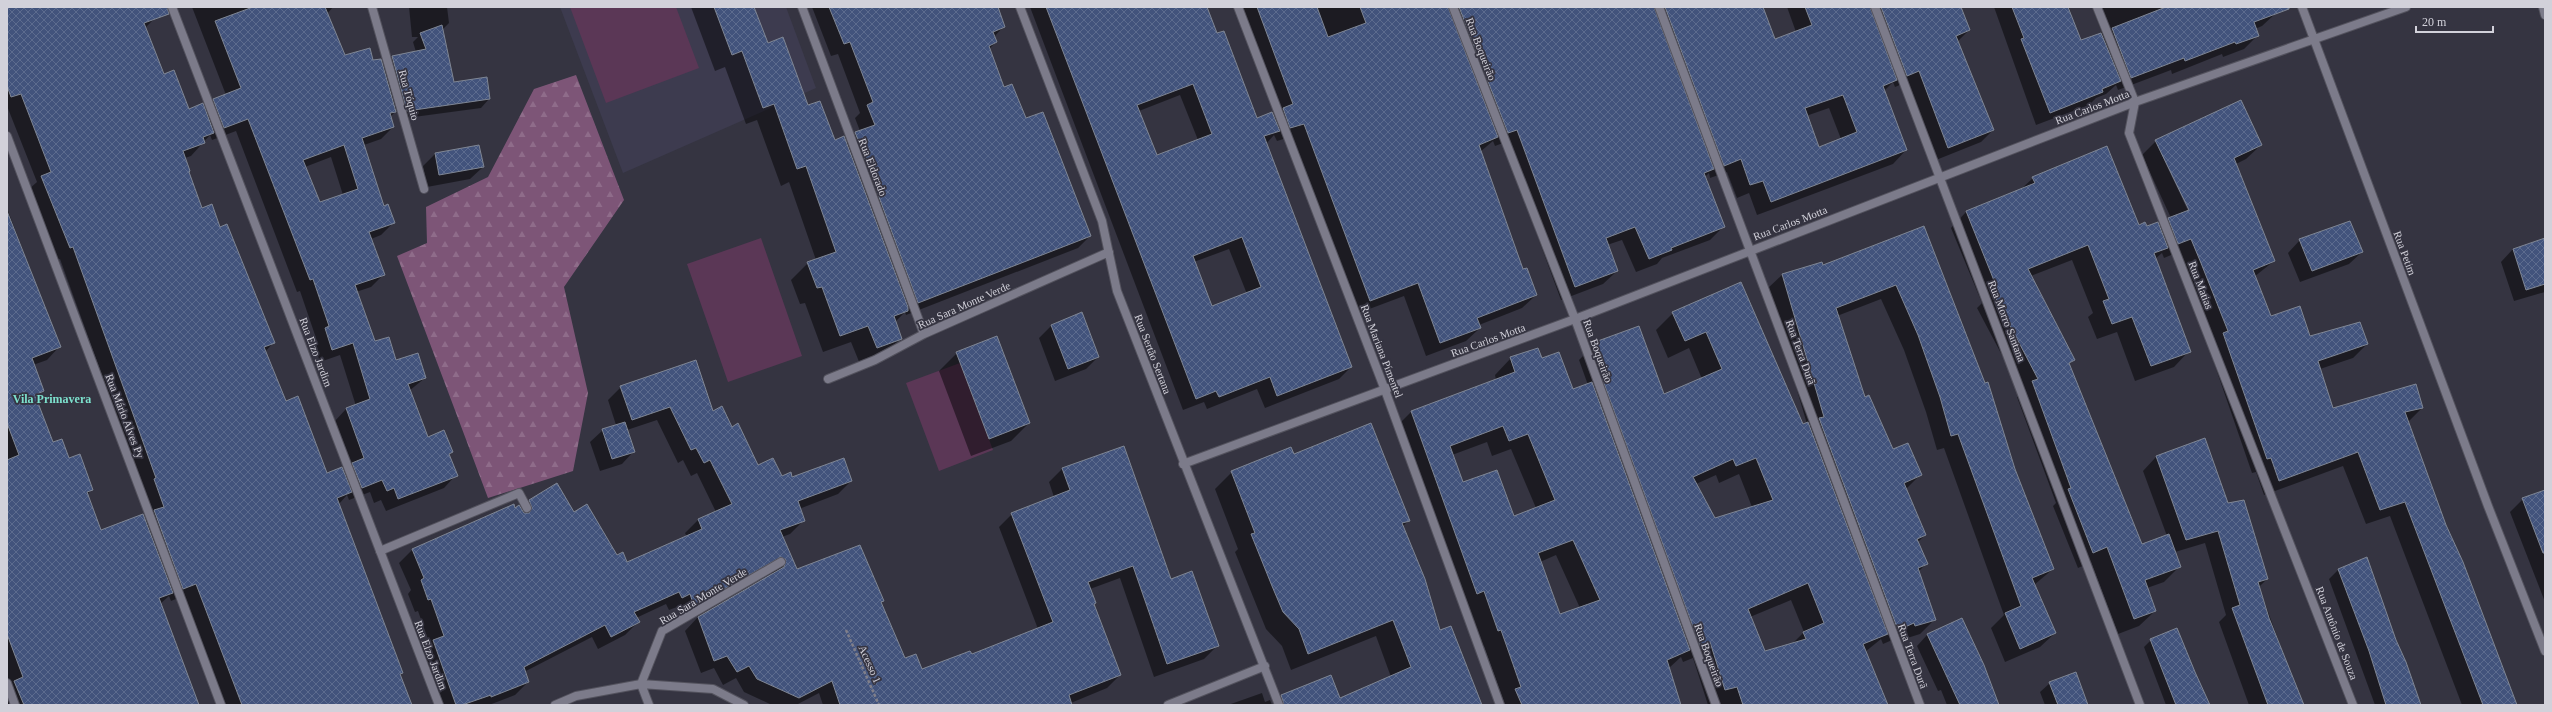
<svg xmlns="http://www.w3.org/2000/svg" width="2552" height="712" font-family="Georgia,serif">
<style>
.built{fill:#3d3b4f}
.green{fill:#5b3756}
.forest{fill:url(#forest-firs)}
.shadow{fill:#0007;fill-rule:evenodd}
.building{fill:url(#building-cross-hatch);stroke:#7f8694;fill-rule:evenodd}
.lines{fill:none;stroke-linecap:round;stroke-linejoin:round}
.lane-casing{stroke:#53525d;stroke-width:10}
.street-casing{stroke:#53525d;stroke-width:10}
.path{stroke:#807f8a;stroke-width:2.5;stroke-dasharray:3 2;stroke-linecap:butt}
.lane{stroke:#7c7b8a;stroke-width:8}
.street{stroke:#7c7b8a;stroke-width:8}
.labels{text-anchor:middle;stroke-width:3.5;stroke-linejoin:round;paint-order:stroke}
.street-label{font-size:11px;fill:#d2d1da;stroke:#353441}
.neighbourhood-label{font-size:12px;font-weight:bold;fill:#7de2ce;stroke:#353441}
</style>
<defs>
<pattern id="forest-firs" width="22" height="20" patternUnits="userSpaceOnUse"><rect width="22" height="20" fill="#7d5577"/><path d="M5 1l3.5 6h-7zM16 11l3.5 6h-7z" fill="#8f6c8a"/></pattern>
<pattern id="building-cross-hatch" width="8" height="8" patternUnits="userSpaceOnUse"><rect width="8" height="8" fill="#42537c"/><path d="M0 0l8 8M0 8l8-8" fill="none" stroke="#5c6b8e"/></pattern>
</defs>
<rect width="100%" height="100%" fill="#353441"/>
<!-- built -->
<path class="built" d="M560,7H786L816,88L623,173Z"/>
<!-- green -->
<path class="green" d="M570,7H676L699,68L606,103Z
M761,238L802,356L728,382L687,264Z
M960,363L993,450L939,471L906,383Z"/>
<!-- forest -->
<path class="forest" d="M576,75L624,200L564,287L588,393L573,471L488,498L397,256L427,243L426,207L488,177L534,89Z"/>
<!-- shadow -->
<path class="shadow" d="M7,7H150L155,18L145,28L163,75L188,110H204L214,100L226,95L192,7H333L327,14L344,56L372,62L382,67L392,57L416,52L413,42L418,37H412L409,7H447L449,23L442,30L453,83L489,99L481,108L399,119L397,110L390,117L393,127L381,139L364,145L383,207L394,222L381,235L371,239L384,274L371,287L356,292L374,342L396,361L425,378L409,391L427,438L452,452L449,455L456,475L444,488L386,511L381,500L374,503L370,492L349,500L347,495L339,504L402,672L400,675L411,705H225L183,596L171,601L169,596L160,604L198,705H7V208L59,347L47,360L33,365L43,391L35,399L52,444L92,489L87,495L100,532L145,521L150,516L144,491L60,259L57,260L29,189L37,182L7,106ZM236,131L297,292L300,291L316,338L313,341L320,362L340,355L356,406L346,409L334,422L350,466L343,473L327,474L285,403L265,352L273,343L220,228L202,209L188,172L185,158L191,156L210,135L212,140ZM331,157L343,195L319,204L305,167Z
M691,7H753L767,44L808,107L834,141L846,143L860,131L855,118L860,113L838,54L831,56L812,7H997L1004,26L994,37L996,42L989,49L1004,88L1025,120L1090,236L1078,248L906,315L905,312L895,322L901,338L884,355L860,364L851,342L823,352L805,303L800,304L791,280L808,263L816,260L789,182L781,186L757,120L746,124L725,67L715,71Z
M1030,7H1201L1257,119L1274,118L1278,114L1238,7H1762L1775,40L1796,32L1787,7H1852L1881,41L1889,33L1879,7H1960L1969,30L1957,42L1993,130L1981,142L1936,160L1907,82L1895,87L1893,82L1884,91L1906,150L1893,164L1757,215L1749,193L1737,198L1727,172L1710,178L1709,173L1705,177L1723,227L1710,240L1662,258L1657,264L1636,272L1622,240L1607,245L1617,271L1603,284L1561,300L1503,143L1495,146L1493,141L1480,152L1522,271L1536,295L1522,308L1479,325L1480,328L1466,341L1426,356L1404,296L1356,314L1290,137L1277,141L1274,135L1266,144L1351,367L1339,379L1265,408L1257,389L1207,409L1204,402L1183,410ZM1180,95L1198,140L1156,156L1139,111ZM1829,108L1841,139L1818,148L1806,116ZM1229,249L1247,294L1212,307L1194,262Z
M1994,7H2069L2080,42L2102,33L2092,7H2273L2276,13L2262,26L2255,29L2258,35L2244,49L2223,57L2222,54L2172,74L2171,70L2118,90L2116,85L2106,94L2096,98L2089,105L2036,125Z
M2156,141L2261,145L2246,159L2236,164L2274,261L2254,277L2270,318L2309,337L2367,344L2353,358L2320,369L2332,409L2422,408L2408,422L2445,526L2515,705H2462L2390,516L2366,524L2343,466L2264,495L2256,472L2252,473L2176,253L2164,258L2162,253L2155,259L2189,351L2174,367L2135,381L2117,332L2097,339L2088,317L2093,313L2072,260L2031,276L2074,360L2068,365L2141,545L2167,536L2143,471L2156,457L2204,440L2228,505L2267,579L2259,587L2302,705H2249L2219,622L2226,615L2205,543L2175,552L2180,566L2164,582L2147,588L2155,611L2139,626L2118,634L2091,562L2078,568L2053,506L2056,503L2017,397L2022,393L1977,308L1982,303L1951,228L1966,212L2020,190L2033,178L2138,226L2159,228L2171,218L2142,155ZM2157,145H2159L2192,214L2190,215Z
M435,154L483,167L470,179L427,187L423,166Z
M1923,228L2053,569L2034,585L2055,633L2040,647L2005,662L1991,628L2004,615L1944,448L1937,450L1926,412L1904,350L1881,299L1837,316L1865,398L1892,451L1921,474L1906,489L1925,535L1917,543L1926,564L1918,572L1935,619L1920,634L1901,640L1899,637L1883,644L1881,639L1865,652L1885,705H1708L1693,658L1683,662L1681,657L1669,668L1680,705H1501L1504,702L1484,646H1482L1467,607L1461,609L1395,428L1411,412L1496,380L1495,375L1511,358L1541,360L1573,390L1588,385L1579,360L1596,343L1663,395L1702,379L1689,348L1668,358L1656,330L1673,313L1741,283L1802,425L1807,424L1767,289L1782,275L1822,263L1823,267ZM1487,442L1492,456L1511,449L1536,508L1513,517L1463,483L1452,455ZM1739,474L1752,507L1714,519L1696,484L1716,475L1719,483ZM1556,555L1580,608L1560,616L1540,562ZM1791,600L1804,632L1792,644L1764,653L1750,617Z
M2545,239V292L2514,301L2501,262L2513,249Z
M2300,240L2362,252L2349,264L2300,282L2288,253Z
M1051,326L1098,357L1086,369L1055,381L1039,338Z
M957,353L1029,423L1011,441L971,456L939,371Z
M621,387L712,412L732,428L758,467L782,477L851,481L838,494L799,509L803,521L790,534L782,537L797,571L880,603L905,659L921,670L971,655L1038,629L999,527L1012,514L1054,497L1049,482L1062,469L1123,447L1170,580L1217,646L1204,659L1154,677L1120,578L1090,589L1093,605L1120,675L1107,688L1066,705H823L819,693L796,705H772L744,692L736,678L723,685L714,668L701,673L685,631L698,617L773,574L768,569L681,618L677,607L669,610L666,604L636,618L638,622L625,635L598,649L592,637L524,672L528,682L515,695L489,705H438L421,654L430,645L418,611L415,612L408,594L411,590L399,563L412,550L515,509H521L529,500L574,514L626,563L687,537L685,533L698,520L716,512L697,473L691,476L683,460L678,463L657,420L627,430L634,451L622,464L600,471L590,442L603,430L616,425L608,400Z
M1293,456L1409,520L1403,526L1439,631L1481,705H1272L1282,696L1340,699L1391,677L1376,636L1291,670L1282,646L1266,629L1235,552L1238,549L1215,489L1232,472Z
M2545,491V602L2510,512L2523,499Z
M2366,559L2395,641L2421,705H2375L2329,579L2338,570Z
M1961,619L1998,705H1947L1941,690L1938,691L1917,646L1927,635Z
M2151,640L2209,705H2166L2144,647Z
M2050,683L2088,705H2045L2040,692Z
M1262,693L1265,702L1270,700L1272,705H1228Z"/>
<!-- building -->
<path class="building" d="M7,7H167L169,14L144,23L164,74L174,70L189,109L203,103L214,133L203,137L205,143L183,151L190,171L189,172L202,208L212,204L220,227L227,224L275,343L264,347L286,401L298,396L327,473L342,467L352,492L337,498L403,673L400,674L412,705H242L196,584L183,589L154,510L164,507L154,479L156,478L73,247L70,248L41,176L51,172L21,94L11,97L7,86Z
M253,7H325L345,55L370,48L373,60L381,59L396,112L390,113L394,127L362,138L384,206L388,204L395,223L369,232L385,275L355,285L375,341L389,337L396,360L418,353L426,378L408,384L428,437L444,430L453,452L449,454L458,476L398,499L394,488L387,491L382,480L362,488L352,463L364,458L346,408L370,399L353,343L332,350L325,328L329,326L313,279L310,280L248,119L224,128L213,99L241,88L215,21ZM344,145L358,189L320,202L303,160Z
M714,7H754L768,43L783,37L808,105L820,101L835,140L844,136L908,307V311L894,316L902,339L877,348L868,326L840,336L822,287L817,288L807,262L836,252L806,166L797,169L774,104L763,108L742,51L732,55Z
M829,7H998L1005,27L993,32L997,42L989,46L1004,87L1012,84L1026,118L1043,112L1091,236L918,303L855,132L875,125L867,105L873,102L850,42L844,44Z
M1046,7H1207L1217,33L1224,31L1257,118L1272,112L1280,131L1264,136L1352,367L1277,396L1270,377L1219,397L1216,391L1196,399ZM1193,84L1212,134L1157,155L1137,105ZM1242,237L1261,287L1212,306L1193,256Z
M1257,7H1317L1328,37L1366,23L1360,7H1448L1498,137L1479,145L1523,269L1527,268L1537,295L1477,318L1481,328L1440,343L1418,283L1370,301L1304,124L1290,128L1283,108L1293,104Z
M1459,7H1654L1714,169L1704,173L1725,227L1671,248L1672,250L1649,259L1635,227L1606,238L1618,271L1575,287L1517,130L1508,133Z
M1665,7H1763L1775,39L1812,25L1805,7H1870L1897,80L1883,86L1907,150L1771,202L1763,181L1750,185L1741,159L1724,166ZM1843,95L1857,132L1819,147L1805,108Z
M1881,7H1961L1970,30L1956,36L1994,130L1948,148L1919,71L1907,76Z
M2012,7H2068L2081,40L2101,33L2121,81L2102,89L2103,92L2050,113L2021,39L2024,38Z
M2166,7H2289V9L2254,22L2259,36L2236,44L2235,42L2185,61L2184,58L2131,78L2112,28Z
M442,25L454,82L487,77L490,99L407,111L392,56L426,49L420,33Z
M2241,100L2262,145L2234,158L2275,261L2253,270L2271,316L2300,306L2310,336L2360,322L2368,344L2318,361L2333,408L2416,384L2423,408L2405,412L2446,525L2463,562L2517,705H2483L2405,502L2380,510L2358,452L2279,481L2271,458L2267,459L2223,333L2228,331L2201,263L2191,239L2178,244L2168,218L2189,210L2155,140Z
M479,145L484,167L439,175L435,153Z
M2107,146L2139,225L2145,222L2147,226L2158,222L2168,248L2154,253L2191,352L2151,366L2132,317L2112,324L2103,301L2109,299L2088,245L2028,269L2075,360L2069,363L2142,544L2169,534L2181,567L2145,580L2156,611L2134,619L2107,547L2093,553L2068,489L2071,488L2032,381L2038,379L1992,291L1997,288L1966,211L2035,183L2032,177Z
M7,211L61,347L32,358L44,391L35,395L53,442L62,439L69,458L80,454L93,490L87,492L101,530L143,514L173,593L159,598L199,705H24L14,681L23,677L7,634V460L19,455L7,423Z
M2350,221L2363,252L2312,271L2299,239Z
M1924,226L1985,383L1988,382L2015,469L2054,569L2032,578L2056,633L2020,649L2005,613L2021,606L1958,434L1951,436L1940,397L1918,335L1896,285L1836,308L1865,397L1869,395L1893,449L1908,443L1922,475L1904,483L1926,535L1917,539L1928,564L1918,568L1936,620L1915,626L1914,623L1898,630L1819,418L1824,417L1782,274L1822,262L1823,265Z
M2545,238V284L2526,290L2513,249Z
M1741,282L1803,424L1808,422L1888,634L1863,644L1888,705H1743L1737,687L1725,690L1710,642L1700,646L1602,378L1608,376L1595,342L1639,326L1664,394L1722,369L1706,332L1685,341L1672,312ZM1756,458L1773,500L1715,518L1693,477L1733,459L1736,466ZM1808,583L1824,623L1803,632L1806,639L1765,651L1748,609Z
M1082,312L1099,357L1068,369L1051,325Z
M997,336L1030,423L989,439L956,352Z
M1538,348L1542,358L1559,352L1573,389L1592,382L1690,650L1667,660L1681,705H1522L1515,689L1521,687L1501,630L1498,631L1484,591L1477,594L1411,411L1515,372L1510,357ZM1503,426L1509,441L1528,434L1555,500L1514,516L1497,470L1463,482L1450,446ZM1573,540L1600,600L1560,614L1538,553Z
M696,360L713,411L722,406L732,427L738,423L758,465L773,458L782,476L791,472L792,477L844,458L852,481L798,501L805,521L780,530L797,569L860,545L884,601L881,602L905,658L916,654L922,669L970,651L972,654L1053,622L1011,513L1070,490L1062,468L1124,446L1171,579L1192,571L1219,646L1167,664L1133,566L1088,582L1096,603L1094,604L1121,675L1069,695L1072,705H840L832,681L799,698L757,679L749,666L737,672L727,656L714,661L698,617L784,567L786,560L781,557L694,606L690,594L682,598L679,592L634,612L640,622L611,637L605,625L524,667L529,682L491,697V695L462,705H456L433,640L444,636L431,599L428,600L421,580L424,578L412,549L514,504L515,508L519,505L524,513H529L532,508L529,500L557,483L574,512L587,504L617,555L623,552L627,562L702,529L698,519L732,504L710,460L704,463L696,448L691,450L670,407L632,420L620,386Z
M625,422L635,452L612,459L602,429Z
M1371,423L1410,521L1402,523L1425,579L1440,630L1451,626L1482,705H1284L1281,695L1331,675L1340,698L1411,667L1393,620L1308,654L1299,629L1283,612L1272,586L1251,534L1255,533L1231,471L1291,447L1294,454Z
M2205,438L2228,503L2244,500L2268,579L2258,582L2269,618L2304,705H2268L2232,608L2240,605L2218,531L2186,540L2156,456Z
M2545,490V553H2543L2522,498Z
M2367,557L2396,640L2406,662L2421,705H2386L2369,651L2338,569Z
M1962,618L1984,665L1999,705H1960L1927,634Z
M2177,628L2195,672L2210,705H2176L2150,639Z
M2076,672L2088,705H2058L2049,682Z"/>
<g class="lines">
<!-- lane casing -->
<g class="lane-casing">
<path id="lane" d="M380,551L519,493L527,508"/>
</g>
<!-- street casing -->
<g class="street-casing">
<path id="street" d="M172,7L439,705
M372,7L424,189
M802,7L924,334
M1020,7L1102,221L1117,291L1279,705
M1238,7L1385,390L1500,705
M1453,7L1575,319L1716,705
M1659,7L1920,705
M1875,7L2140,705
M2097,7L2135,102L2129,133L2353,705
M2302,7L2488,506L2545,651
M2543,7L2545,15
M7,136L221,705
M828,379L875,360L924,334L1109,252
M1183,464L1575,319L2135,102L2406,7
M7,683L15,705
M641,684L662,631L781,562
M641,684L649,705
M555,705L576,696L641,684L713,689L744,705
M1168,705L1265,666"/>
</g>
<!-- path -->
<path class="path" d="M846,630L879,705"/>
<!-- lane -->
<use href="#lane" class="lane"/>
<!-- street -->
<use href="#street" class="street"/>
</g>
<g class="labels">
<!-- street labels -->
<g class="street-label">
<text transform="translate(1481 49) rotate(69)" y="4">Rua Boqueirão</text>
<text transform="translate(409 95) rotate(75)" y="4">Rua Tóquio</text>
<text transform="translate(2092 107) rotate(-21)" y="4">Rua Carlos Motta</text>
<text transform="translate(873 167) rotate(69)" y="4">Rua Eldorado</text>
<text transform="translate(1790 223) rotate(-21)" y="4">Rua Carlos Motta</text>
<text transform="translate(2405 253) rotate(70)" y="4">Rua Petim</text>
<text transform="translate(2201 285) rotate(69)" y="4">Rua Matias</text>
<text transform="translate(964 305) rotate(-24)" y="4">Rua Sara Monte Verde</text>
<text transform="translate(2007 321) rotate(69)" y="4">Rua Morro Santana</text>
<text transform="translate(1488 340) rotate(-20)" y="4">Rua Carlos Motta</text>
<text transform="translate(1382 351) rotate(69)" y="4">Rua Mariana Pímentel</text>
<text transform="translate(1598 351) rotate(70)" y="4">Rua Boqueirão</text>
<text transform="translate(316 352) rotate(69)" y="4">Rua Elzo Jardim</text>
<text transform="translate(1801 352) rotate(70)" y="4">Rua Terra Durã</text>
<text transform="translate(1153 354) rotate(69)" y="4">Rua Sertão Sertana</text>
<text transform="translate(125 416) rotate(69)" y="4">Rua Mário Alves Py</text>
<text transform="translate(703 596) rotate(-31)" y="4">Rua Sara Monte Verde</text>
<text transform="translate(2337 633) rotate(69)" y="4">Rua Antônio de Souza</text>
<text transform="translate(431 655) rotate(69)" y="4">Rua Elzo Jardim</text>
<text transform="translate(1709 655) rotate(70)" y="4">Rua Boqueirão</text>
<text transform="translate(1913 656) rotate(70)" y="4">Rua Terra Durã</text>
<text transform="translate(870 664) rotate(66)" y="4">Acesso 1</text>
</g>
<!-- neighbourhood labels -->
<g class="neighbourhood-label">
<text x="52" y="403">Vila Primavera</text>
</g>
</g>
<!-- border -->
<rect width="2552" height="712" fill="none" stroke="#d2d1da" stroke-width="16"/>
<!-- scale -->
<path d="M2416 26v6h77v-6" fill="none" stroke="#d2d1da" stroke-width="2"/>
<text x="2422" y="26" font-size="12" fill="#d2d1da" stroke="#353441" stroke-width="3" paint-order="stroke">20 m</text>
</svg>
